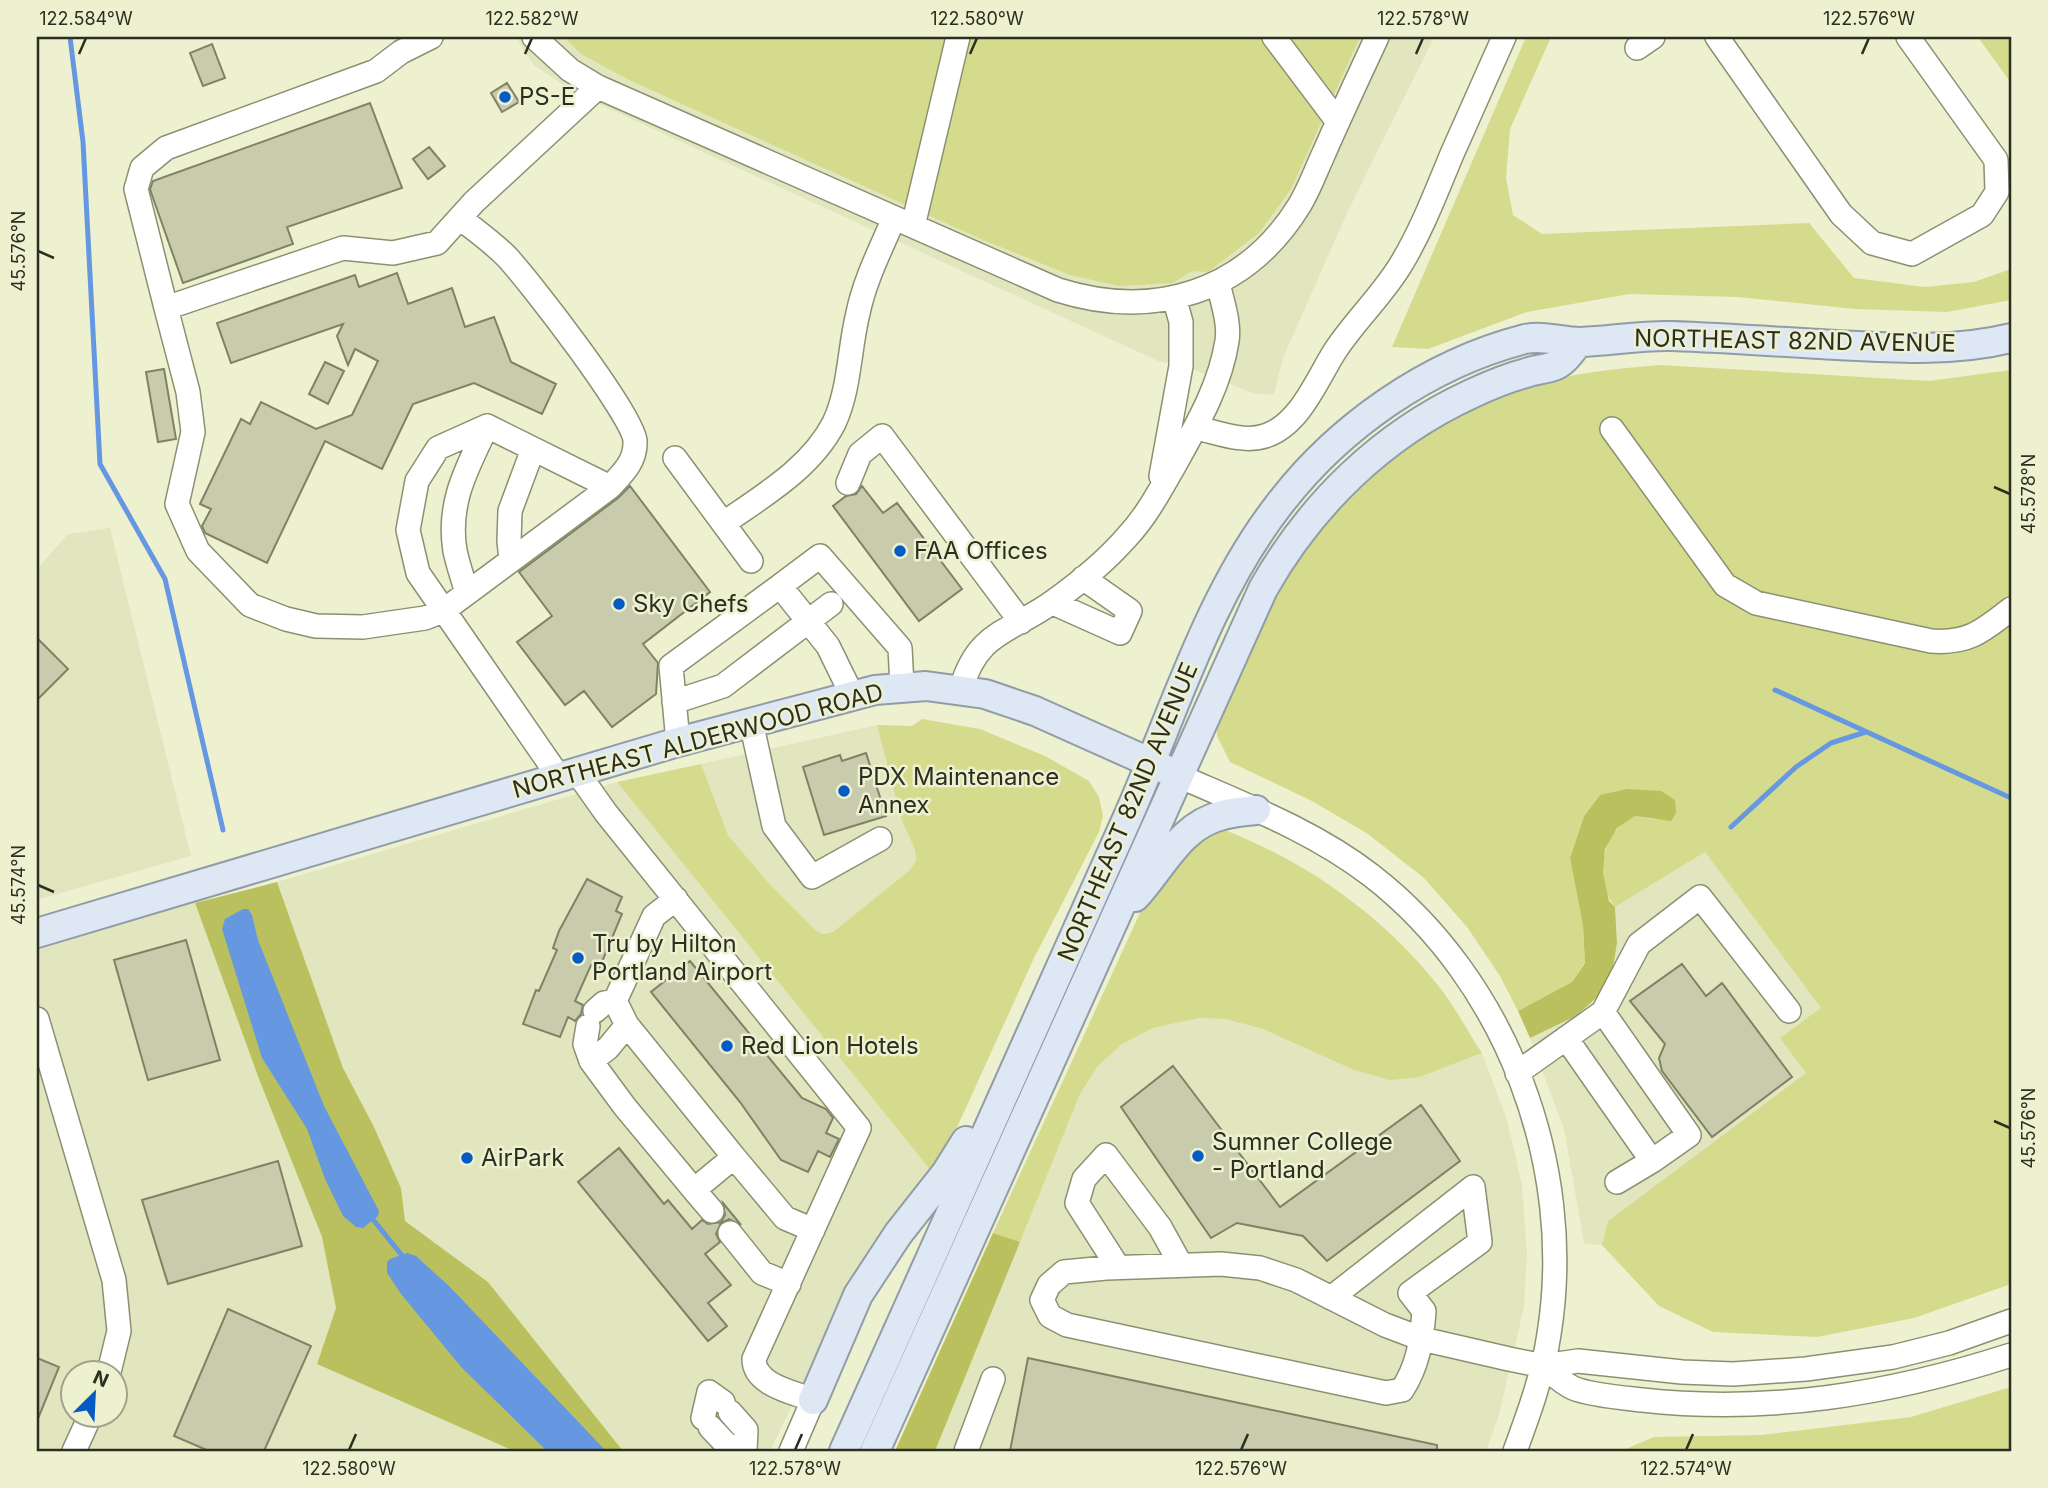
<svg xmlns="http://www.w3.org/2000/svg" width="2048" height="1488" font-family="Inter,sans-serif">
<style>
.built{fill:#e2e6bf;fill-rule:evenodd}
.green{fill:#d4db8c}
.forest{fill:#bac05d}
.water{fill:#6698e2}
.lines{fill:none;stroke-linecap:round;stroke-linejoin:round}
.stream{stroke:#6698e2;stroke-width:5}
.building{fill:#c9ccac;stroke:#7f8264;stroke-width:2}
.minor-casing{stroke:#8c9071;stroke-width:26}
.major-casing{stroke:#919ca6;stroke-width:32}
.minor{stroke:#fff;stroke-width:23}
.major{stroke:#dee7f4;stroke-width:28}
.ticks{fill:none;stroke:#2c2e21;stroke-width:2.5}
.poi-dot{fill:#045bc4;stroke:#edf1d0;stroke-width:2.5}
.labels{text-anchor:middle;stroke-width:5;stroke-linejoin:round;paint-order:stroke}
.poi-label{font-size:24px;fill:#2c2e21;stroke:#edf1d0;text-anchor:start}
.street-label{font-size:24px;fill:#2c2e21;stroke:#edf1d0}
.neatline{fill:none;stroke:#2c2e21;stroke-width:2.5}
.ticks-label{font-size:18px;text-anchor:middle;fill:#2c2e21}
</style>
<rect width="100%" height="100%" fill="#edf1d0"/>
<!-- built -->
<path class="built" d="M515,37H1434L1348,211L1283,358L1274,395L1253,393L1187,367L1158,361L575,93L534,65Z
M110,528L191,856L37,900V569L68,534Z
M877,725L901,818L915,850L916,861L910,871L833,932L823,934L815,930L767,881L728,835L701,764Z
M617,782L932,1172L850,1286L770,1451H623L488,1282L405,1221L401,1188L374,1127L343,1068L277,882Z
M1705,852L1821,1008L1807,1073L1608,1221L1602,1245L1584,1244L1564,1129L1530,1038L1576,1016L1596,998L1613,968L1617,943L1615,907Z
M195,903L259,1079L322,1237L336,1308L317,1364L514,1451H37V948ZM74,1372H116V1414H74Z
M1200,1018L1225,1019L1263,1029L1354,1070L1420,1077L1482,1053L1507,1120L1522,1185L1527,1253L1524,1307L1499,1415L1486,1451H935L1080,1094L1098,1066L1121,1044L1153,1028Z"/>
<!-- green -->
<path class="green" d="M564,37H1360L1291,189L1259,233L1208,272L1192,271L1173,283L1119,286L1070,275L983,240L629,80L581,54Z
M1526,37H1551L1510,129L1506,178L1513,215L1542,234L1809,223L1854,278L1925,287L1974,282L2011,269V300L1947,312L1855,309L1738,297L1629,294L1527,312L1428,349L1392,347Z
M1978,37H2011V83Z
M1661,365L1929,381L2011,370V1284L1914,1318L1817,1337L1713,1332L1659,1306L1602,1245L1608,1221L1806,1073L1780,1038L1821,1008L1705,852L1615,907C1598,887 1599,849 1617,829C1621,824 1629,820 1635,816L1658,820L1600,795L1584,816L1570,858L1583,926L1585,962L1572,982L1518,1011L1500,976L1467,927L1424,878L1368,834L1312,801L1230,762L1217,736V724L1223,705C1250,649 1273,587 1310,536C1325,515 1347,497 1367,480C1390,459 1415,438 1442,421C1508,381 1586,371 1661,365Z
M922,719L980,729L1045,756L1089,781L1099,797L1103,816L1099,832L1034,958L959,1123L932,1172L617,782L701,764L728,835L767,881L815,930L823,934L833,932L909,871L916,861L915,850L901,818L877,725L912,726Z
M1222,829C1308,862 1384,916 1441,989C1456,1009 1468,1032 1482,1053L1420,1077L1390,1080L1354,1070L1263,1029L1225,1019L1200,1018L1153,1028L1122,1044L1098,1066L1080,1094L1020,1242L993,1233L1151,889L1192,839Z
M2011,1387V1451H1621L1654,1437L1762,1435L1911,1417Z"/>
<!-- forest -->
<path class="forest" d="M1627,789L1661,791L1675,800L1676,813L1671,821L1635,816L1617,828L1605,849L1603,873L1609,901L1615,907L1617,943L1613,968L1596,998L1576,1016L1530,1038L1518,1011L1572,982L1585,963L1583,926L1570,858L1584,816L1600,795Z
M277,882L343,1068L374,1127L401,1188L405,1221L488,1282L623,1451H514L317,1364L336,1308L322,1237L259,1079L195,903Z
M993,1233L1020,1242L935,1451H895Z"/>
<!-- water -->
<path class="water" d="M243,909H248L252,915L258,940L324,1106L379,1211L378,1216L363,1228L356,1227L343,1216L325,1179L307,1129L262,1058L222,929L225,919Z
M407,1253L416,1256L450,1287L606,1451H547L462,1368L401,1294L387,1273V1262L390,1259Z"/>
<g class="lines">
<!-- stream -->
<path class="stream" d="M70,37L83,142L100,464L165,579L223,830
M1775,690L2011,798
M1731,827L1796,767L1831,743L1866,732
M371,1217L404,1258"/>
</g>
<!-- building -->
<path class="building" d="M212,44L225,78L203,86L190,53Z
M507,83L519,102L502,112L491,93Z
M370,103L402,188L287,227L293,244L183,283L153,198L150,189L153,181Z
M429,147L445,166L428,179L413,159Z
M397,273L408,304L452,288L465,327L494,317L511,362L556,384L542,414L474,383L413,404L382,469L325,441L267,563L205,533L202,526L211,509L200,504L241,419L250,424L261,402L316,429L352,415L378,361L355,349L348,365L337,336L343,324L231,363L217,323L355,275L359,287Z
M325,362L344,371L328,404L309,394Z
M164,369L176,439L158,442L146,372Z
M630,486L710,592L643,644L658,663L656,694L612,727L584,691L565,705L517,642L552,616L519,572L618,498Z
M862,486L883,513L897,503L962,589L919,621L833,506L846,496L856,494Z
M37,638L68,669L37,700Z
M866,753L886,816L824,835L803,767L840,755L842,761Z
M587,879L622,897L616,911L622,914L599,969L591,965L575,1001L583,1005L581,1014L575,1021L568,1017L560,1037L523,1024L536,990L539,991L557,950L553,948L559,931Z
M186,940L220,1060L148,1080L114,960Z
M690,961L802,1098L826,1109L833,1118L826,1133L839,1139L830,1157L818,1151L808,1172L781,1160L740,1102L651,992Z
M1682,964L1706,996L1722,983L1792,1077L1712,1137L1662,1071L1659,1058L1665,1044L1630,1001Z
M1173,1066L1280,1207L1421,1105L1460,1161L1327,1261L1303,1236L1237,1223L1211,1238L1121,1107Z
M619,1148L664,1204L668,1200L692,1229L702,1220L708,1224L721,1222L725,1215L723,1203L741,1225L729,1219L721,1223L716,1234L720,1242L705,1254L731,1285L708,1303L727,1326L708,1341L578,1182Z
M278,1161L302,1246L168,1284L142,1200Z
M228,1309L311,1346L264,1451H209L174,1436Z
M37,1358L59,1367L37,1421Z
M1028,1358L1437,1445V1451H1010Z"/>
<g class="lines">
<!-- minor casing -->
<g class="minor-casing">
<path id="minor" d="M534,37L570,70L598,87L1058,290C1153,320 1245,293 1299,206C1309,190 1316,170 1324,153C1341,114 1359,76 1377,37
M1274,37L1338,122
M1717,37L1841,214L1872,243L1912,254L1982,215L1997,192L1996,160L1908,37
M1637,48L1653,37
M460,218C475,230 492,242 506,256C528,279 634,416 635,441C636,461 623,473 610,487
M913,226L958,37
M166,308L136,189L142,168L166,148L376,71L401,52L431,37
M1197,428C1219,433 1243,443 1265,436C1300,425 1317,379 1335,351C1356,319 1384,294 1403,261C1423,227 1437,190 1452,154C1469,115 1487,76 1504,37
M1612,429L1725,585L1756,603L1931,641C1968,644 1983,631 2011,609
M675,458L751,561
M1161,476L1181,366V322L1174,297
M848,483L860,454L882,436L1021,622
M724,523C764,495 811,468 834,423C850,389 849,349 858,313C865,279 881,249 894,218
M511,560L509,541L510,511L533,449
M780,586L820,556L900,648L902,686
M467,593C463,579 458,565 455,551C447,503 467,468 487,426
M1053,603L1120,633L1130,611L1083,578
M961,689C978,630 1010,633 1054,601C1079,583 1105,562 1126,538C1146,517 1159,492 1173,468C1195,428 1220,387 1227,341C1230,323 1222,301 1218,283
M674,702L723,686L831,604
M751,722L774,826L812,877L880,839
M678,742L671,666L780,586L828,646L852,695
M577,772L606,813L859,1128L754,1359C754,1385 793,1392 813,1400L791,1451
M1179,776C1245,805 1314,831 1372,876C1507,981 1576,1166 1549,1334C1543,1375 1529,1413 1515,1451
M559,777L418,573L408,530L417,481L438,448L487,426L610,487L443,611L425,618L363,627L316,626L286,619L250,605L198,551L177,504L193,432L188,392L166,308L343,248L393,253L437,243L474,202L598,87
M595,1011L604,1003L615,1001
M1603,1012L1639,944L1700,897L1789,1011
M37,1019L114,1280L119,1331L109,1372
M627,1025L615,1001L654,916L676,899
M588,1026L585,1044L591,1061
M1517,1073L1603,1012L1689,1135L1652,1161L1566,1038
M734,1157L627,1025L608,1048L591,1061L625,1107L694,1190L734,1157L785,1218L813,1230
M1617,1182L1652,1161
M694,1190L712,1211
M730,1233L762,1273L789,1284
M1118,1267L1077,1203L1084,1179L1106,1155L1160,1227L1181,1265
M1331,1298L1473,1187L1480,1242L1410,1293L1424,1311C1422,1339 1418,1366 1402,1390L1386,1393L1067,1325L1050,1316L1042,1300L1049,1285L1064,1272L1106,1268L1221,1264L1260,1268L1296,1280L1385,1325L1422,1339L1509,1359L1543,1366L1578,1361L1682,1372L1733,1374L1806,1369L1893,1357L1949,1343L2011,1321
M1543,1366C1552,1373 1562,1383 1573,1388C1589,1395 1624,1398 1642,1400C1769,1414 1890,1394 2011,1355
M730,1412L746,1430L745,1451
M703,1418L709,1392L723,1402
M710,1427L726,1444L741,1451
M74,1451L91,1414
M966,1451L993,1379"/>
</g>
<!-- major casing -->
<g class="major-casing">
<path id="major" d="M1135,897C1163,867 1180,825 1223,815C1234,812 1245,811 1256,810
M37,933L678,742L875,690L926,686L985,694L1035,711L1167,770
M813,1400L858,1295L898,1234L946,1173L966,1141
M844,1451C938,1241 1033,1031 1126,821C1173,716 1207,598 1278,506C1338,427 1428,364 1525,339C1543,335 1562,342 1580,342C1611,341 1641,335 1672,336C1727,338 1782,342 1837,345C1895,348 1954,352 2011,338
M875,1451L1263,589C1311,504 1382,435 1471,394C1488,386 1507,378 1526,373C1536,369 1553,369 1561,362C1568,357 1573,348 1579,342"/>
</g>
<!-- minor -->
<use href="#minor" class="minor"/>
<!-- major -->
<use href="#major" class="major"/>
</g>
<!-- ticks -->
<path class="ticks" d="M79,54L86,38M525,54L532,38M970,54L977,38M1416,54L1423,38M1862,54L1869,38M38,251L54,258M1994,487L2010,494M38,885L54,892M1994,1121L2010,1128M349,1450L356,1434M795,1450L802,1434M1241,1450L1248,1434M1686,1450L1693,1434"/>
<!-- markers -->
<g class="poi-dot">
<circle cx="505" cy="97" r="7"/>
<circle cx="900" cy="551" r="7"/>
<circle cx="619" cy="604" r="7"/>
<circle cx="844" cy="791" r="7"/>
<circle cx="578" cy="958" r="7"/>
<circle cx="727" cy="1046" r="7"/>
<circle cx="1198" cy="1156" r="7"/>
<circle cx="467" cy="1158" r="7"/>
</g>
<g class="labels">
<!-- poi labels -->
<g class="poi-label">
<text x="519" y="105">PS-E</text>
<text x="914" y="559">FAA Offices</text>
<text x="633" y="612">Sky Chefs</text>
<text x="858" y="785">PDX Maintenance<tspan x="858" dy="28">Annex</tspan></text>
<text x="592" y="952">Tru by Hilton<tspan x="592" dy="28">Portland Airport</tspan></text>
<text x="741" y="1054">Red Lion Hotels</text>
<text x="1212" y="1150">Sumner College<tspan x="1212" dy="28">- Portland</tspan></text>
<text x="481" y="1166">AirPark</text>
</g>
<!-- street labels -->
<g class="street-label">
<text transform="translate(1795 341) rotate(1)" y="8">NORTHEAST 82ND AVENUE</text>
<text transform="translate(698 741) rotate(-15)" y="8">NORTHEAST ALDERWOOD ROAD</text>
<text transform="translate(1128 812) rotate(-67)" y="8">NORTHEAST 82ND AVENUE</text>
</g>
</g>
<!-- border -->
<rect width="2048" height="1488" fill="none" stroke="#edf1d0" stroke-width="77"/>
<!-- north arrow -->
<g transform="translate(94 1394) rotate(24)"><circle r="33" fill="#edf1d0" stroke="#a0a38a" stroke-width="2"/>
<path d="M0-5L12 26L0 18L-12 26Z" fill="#045bc4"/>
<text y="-10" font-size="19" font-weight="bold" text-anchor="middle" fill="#2c2e21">N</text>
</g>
<rect x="38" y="38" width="1972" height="1412" class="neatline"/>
<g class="ticks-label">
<text x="86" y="25">122.584°W</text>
<text x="532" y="25">122.582°W</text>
<text x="977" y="25">122.580°W</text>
<text x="1423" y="25">122.578°W</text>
<text x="1869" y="25">122.576°W</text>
<text transform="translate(19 251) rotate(-90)" y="6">45.576°N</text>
<text transform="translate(2029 494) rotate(-90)" y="6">45.578°N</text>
<text transform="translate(19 885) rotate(-90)" y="6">45.574°N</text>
<text transform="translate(2029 1128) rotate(-90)" y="6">45.576°N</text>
<text x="349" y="1475">122.580°W</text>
<text x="795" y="1475">122.578°W</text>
<text x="1241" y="1475">122.576°W</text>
<text x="1686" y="1475">122.574°W</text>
</g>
</svg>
